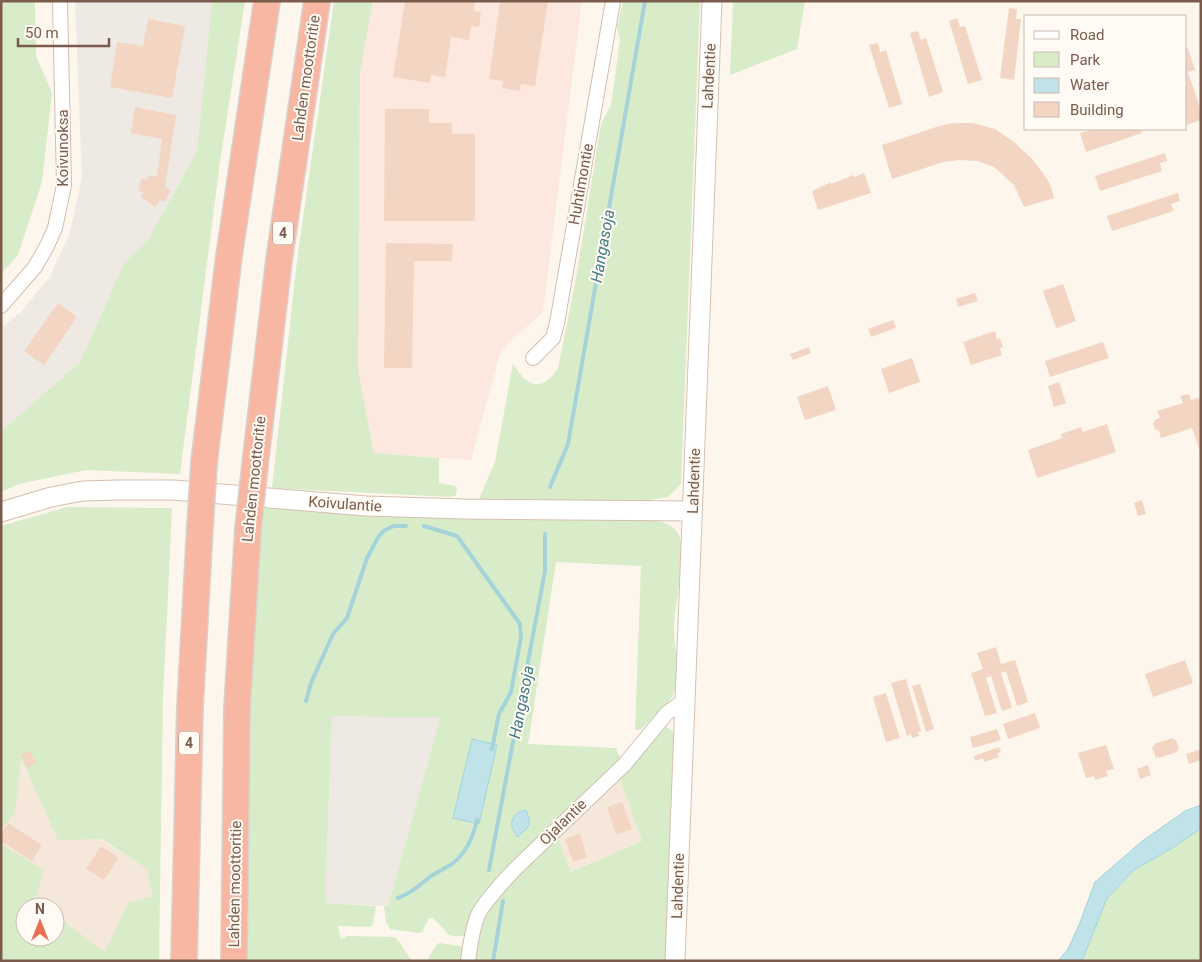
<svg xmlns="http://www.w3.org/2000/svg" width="1202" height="962" font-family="Roboto,sans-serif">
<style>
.residential{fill:#f5e8da}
.commercial{fill:#fde8e0}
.industrial{fill:#efe9e4}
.green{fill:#d8ecc9}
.water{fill:#bfe3e8;stroke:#a5d3da}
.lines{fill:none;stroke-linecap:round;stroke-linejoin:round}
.stream{stroke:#a5d3da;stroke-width:4}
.building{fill:#f3d5c3}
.street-casing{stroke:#d1beb0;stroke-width:16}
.secondary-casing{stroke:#d6c0b0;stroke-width:21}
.highway-casing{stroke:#dad1cd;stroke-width:28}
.street{stroke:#fff;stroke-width:14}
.secondary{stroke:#fff;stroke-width:19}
.highway{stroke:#f7b7a3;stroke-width:25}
.highway-bridge-casing{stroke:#dad1cd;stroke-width:28;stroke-linecap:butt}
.highway-bridge{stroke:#f7b7a3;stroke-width:25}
.labels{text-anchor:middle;stroke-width:4;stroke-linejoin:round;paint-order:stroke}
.shield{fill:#fffaf3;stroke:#a28b7f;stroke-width:1}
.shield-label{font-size:14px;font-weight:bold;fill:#7a5c4d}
.street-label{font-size:15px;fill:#7a5c4d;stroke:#fffaf3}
.water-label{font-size:16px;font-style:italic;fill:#437c86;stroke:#fffaf3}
</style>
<rect width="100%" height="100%" fill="#fdf6ec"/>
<!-- residential -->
<path class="residential" d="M20,758L58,839H101L147,869L152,896L128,904L105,953L55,915V907H44L35,900L1,844V829L15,814Z
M619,776L642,841L569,872L558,837Z"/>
<!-- commercial -->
<path class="commercial" d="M373,1H582L543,312L501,350L471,460L374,453L358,370L360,72Z"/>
<!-- industrial -->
<path class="industrial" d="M75,1H212L197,151L149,238L124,263L80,362L1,431V328L21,312L49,278L69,236L82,178Z
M332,715L440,718L388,906L325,903Z"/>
<!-- green -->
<path class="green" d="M1,1H35L36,56L52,93L42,182L18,255L1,274Z
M212,1H245L220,162L180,474L86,470L19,484L1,492V431L80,362L124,263L149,238L197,151Z
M334,1H373L360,72L358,370L374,453L439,458V483L455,486L457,488L456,495L451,497L272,488L297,261Z
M623,1H700L681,484L668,497L644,501H478L495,462L513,363C526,387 542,393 558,368L575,284L601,124L611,105L620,40L617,27Z
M733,1H805L797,49L730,75Z
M264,504L646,519C660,521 675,523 680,538C687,559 673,608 674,633C675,653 683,678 672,697C664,710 650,720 640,730H635L641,566L556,562L528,744L616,748L620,758L570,812L465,935C444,941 446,926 432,918H429L422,932L418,933L390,929L386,922L384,906H388L440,718L332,716L325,903L376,906L373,924L370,927L338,926L341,939L347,936L395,937C402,944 406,955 413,961H246C245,808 251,656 264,504Z
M67,507L172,508L163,699L159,961H1V844L44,870L35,900L44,907H25V937H55V915L105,952L128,903L152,896L147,869L102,839L58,840L21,759L15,814L1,829V526Z
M661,726C669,727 673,730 675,737L666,961H473L482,916L514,875L558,837L570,872L642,841L619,776Z
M1201,828V961H1080L1084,956L1107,898L1134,870L1174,847Z
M439,943L460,946L463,948L464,961H427L435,947Z"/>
<!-- water -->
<path class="water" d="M472,739L497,745L479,824L453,818Z
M1201,805V828L1174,847L1134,870L1107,898L1084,956L1080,961H1058L1068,949L1079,925L1095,882L1141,842L1185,811Z
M524,810H526L529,819V826L518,837C508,826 510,815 524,810Z"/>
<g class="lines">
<!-- stream -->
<path class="stream" d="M550,487L568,444L645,1
M424,526L457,536L520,624L521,637L511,692L499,714L492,749
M306,701L311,683L333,634L347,618L367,558L379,536L385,530L394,526H406
M489,870L545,571V534
M398,898C411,893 420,885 431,876C438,872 445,868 452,864C467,852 473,837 477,820
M493,961L503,901"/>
</g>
<!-- building -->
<path class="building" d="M405,1H475L474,11L481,12L479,27L471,26L469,40L451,37L445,77L431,75L430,83L393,77Z
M500,1H548L535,86L521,84L520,91L502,88L503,81L489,79Z
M1009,8L1017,9L1016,19H1021L1014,80L1000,78Z
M957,18L960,27L965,26L982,80L968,84L949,21Z
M148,19L185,26L172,98L110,87L117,42L143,46Z
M918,31L921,40L926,38L943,92L929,97L910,33Z
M878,43L880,52L886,50L902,104L889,108L869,45Z
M1188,48L1195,70L1188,72L1201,111V120L1186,125V49Z
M135,107L176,115L165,188L171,190L165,202L160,200L155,207L141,197L143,192L138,191L142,178L147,180L148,175L157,177L162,139L131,133Z
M385,109H429V123H452V134H475V221H384Z
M953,123H973L995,129L1014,142L1031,158L1043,173L1051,186L1054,198L1024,207L1014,185L994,167L978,161L959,160L943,162L892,179L882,145L936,127Z
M1094,129H1141L1142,133L1086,152L1080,133Z
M1165,153L1167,161L1160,163L1162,171L1100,191L1095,176Z
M864,173L871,193L818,210L812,191L831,182V184L853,175L854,177Z
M1178,193L1180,201L1171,204L1174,211L1112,231L1107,216Z
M386,243L453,244L452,261H414L412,368H384Z
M1063,284L1076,321L1056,328L1043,291Z
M975,293L978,301L958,307L956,299Z
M58,303L77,317L44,365L24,351Z
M893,320L896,328L871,337L868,329Z
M995,331L997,339L1000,338L1003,347L1000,348L1002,355L971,365L963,342Z
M1103,342L1109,358L1050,377L1045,361Z
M809,347L811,353L793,360L790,354Z
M912,358L920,382L889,393L881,369Z
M1059,382L1066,403L1054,407L1048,386Z
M828,386L836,410L805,420L797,397Z
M1189,394L1191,400L1201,397V454L1192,428L1161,438L1159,431L1155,429L1153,424L1155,420L1160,418L1157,411L1183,403L1180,396Z
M1107,424L1116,452L1037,478L1028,450L1062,438L1061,434L1081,427L1083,432Z
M1142,500L1146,514L1138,516L1134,503Z
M996,647L1001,664L1015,660L1028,702L1017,706L1006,671L1001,673L1012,708L1002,711L991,676L986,678L997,713L985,716L971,673L983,669L977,653Z
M1185,660L1193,683L1153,697L1145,674Z
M906,679L921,731L918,732L919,736L912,738L911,734L907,736L891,683Z
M920,684L934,729L926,732L912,686Z
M886,693L900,738L886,742L873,697Z
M1035,713L1040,728L1008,739L1003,724Z
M997,729L1001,740L973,748L970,737Z
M1173,738L1174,740H1176L1179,749L1177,750V752L1159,758V757L1156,758L1152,747L1155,746L1154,744Z
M1106,745L1114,769L1106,771L1108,776L1095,780L1094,776L1086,778L1078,753Z
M999,747L1001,752L997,753L999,757L984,762L983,758L975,761L974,756Z
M1201,749V760L1189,764L1186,754Z
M30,750L36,764L27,768L21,755Z
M1148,765L1151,775L1140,779L1137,769Z
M622,802L632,829L616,835L607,807Z
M8,823L42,845L32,861L1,841V833Z
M580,834L587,857L573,862L565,839Z
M101,846L119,858L104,880L86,869Z"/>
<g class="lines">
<!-- street casing -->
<g class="street-casing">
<path id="street" d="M1,306L35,267L47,246L55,228L64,185L60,1
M533,358L553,338L557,323L613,1
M468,961C470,946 472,929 478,915C483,903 505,880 515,869L624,765L667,713L685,700"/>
</g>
<!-- secondary casing -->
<g class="secondary-casing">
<path id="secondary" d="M1,512L51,497L83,491L118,490H173L366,506L463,509L692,511
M675,961L712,1"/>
</g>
<!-- highway casing -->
<g class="highway-casing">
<path id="highway" d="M204,463L229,256L267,1
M255,465L279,260L317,1
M184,961L190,707L200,526
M234,961L237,708L248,529"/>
</g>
<!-- street -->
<use href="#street" class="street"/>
<!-- secondary -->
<use href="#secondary" class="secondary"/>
<!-- highway -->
<use href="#highway" class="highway"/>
<!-- highway-bridge casing -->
<g class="highway-bridge-casing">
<path id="highway-bridge" d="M200,526L204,463
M248,529L255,465"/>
</g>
<!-- highway-bridge -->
<use href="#highway-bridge" class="highway-bridge"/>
</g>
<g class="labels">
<!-- shield labels -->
<g class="shield">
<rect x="273" y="221.5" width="20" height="23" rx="4"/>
<rect x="179" y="731.5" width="20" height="23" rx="4"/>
</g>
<g class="shield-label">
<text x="283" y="238">4</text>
<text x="189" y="748">4</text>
</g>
<!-- street labels -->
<g class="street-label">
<text transform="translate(709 76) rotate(-87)" y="5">Lahdentie</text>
<text transform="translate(306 78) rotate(-82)" y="5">Lahden moottoritie</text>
<text transform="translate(63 148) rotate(-90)" y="5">Koivunoksa</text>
<text transform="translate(581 184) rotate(-80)" y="5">Huhtimontie</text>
<text transform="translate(254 479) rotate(-84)" y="5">Lahden moottoritie</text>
<text transform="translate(694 481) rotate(-88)" y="5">Lahdentie</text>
<text transform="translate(345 504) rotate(4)" y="5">Koivulantie</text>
<text transform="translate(563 822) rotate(-44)" y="5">Ojalantie</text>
<text transform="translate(235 884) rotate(-89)" y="5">Lahden moottoritie</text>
<text transform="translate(678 886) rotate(-88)" y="5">Lahdentie</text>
</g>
<!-- water labels -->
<g class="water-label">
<text transform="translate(602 246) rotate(-80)" y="6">Hangasoja</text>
<text transform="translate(521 702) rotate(-79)" y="6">Hangasoja</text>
</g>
</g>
<!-- border -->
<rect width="1202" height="962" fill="none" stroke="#7a5c4d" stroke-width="5"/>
<!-- legend -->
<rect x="1024" y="15" width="162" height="115" fill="#fffaf3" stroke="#cabbb1"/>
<rect x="1034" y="31" width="25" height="8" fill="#ffffff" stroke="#cabbb1"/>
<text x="1070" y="40" font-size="15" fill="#7a5c4d">Road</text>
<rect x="1034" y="52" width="25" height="15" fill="#d8ecc9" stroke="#cabbb1"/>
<text x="1070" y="65" font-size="15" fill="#7a5c4d">Park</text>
<rect x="1034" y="78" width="25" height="15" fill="#bfe3e8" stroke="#cabbb1"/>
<text x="1070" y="90" font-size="15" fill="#7a5c4d">Water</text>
<rect x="1034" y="102" width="25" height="15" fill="#f3d5c3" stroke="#cabbb1"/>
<text x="1070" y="115" font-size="15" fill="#7a5c4d">Building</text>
<!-- north arrow -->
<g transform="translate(40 922)"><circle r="24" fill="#fffaf3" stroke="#cabbb1"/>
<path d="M0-4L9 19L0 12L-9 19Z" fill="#e76f51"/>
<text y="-8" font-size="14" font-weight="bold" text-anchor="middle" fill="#7a5c4d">N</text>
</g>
<!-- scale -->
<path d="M18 38v8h91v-8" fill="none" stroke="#7a5c4d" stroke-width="2.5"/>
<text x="25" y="38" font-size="15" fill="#7a5c4d" stroke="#fffaf3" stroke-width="4" paint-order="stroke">50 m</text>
</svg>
